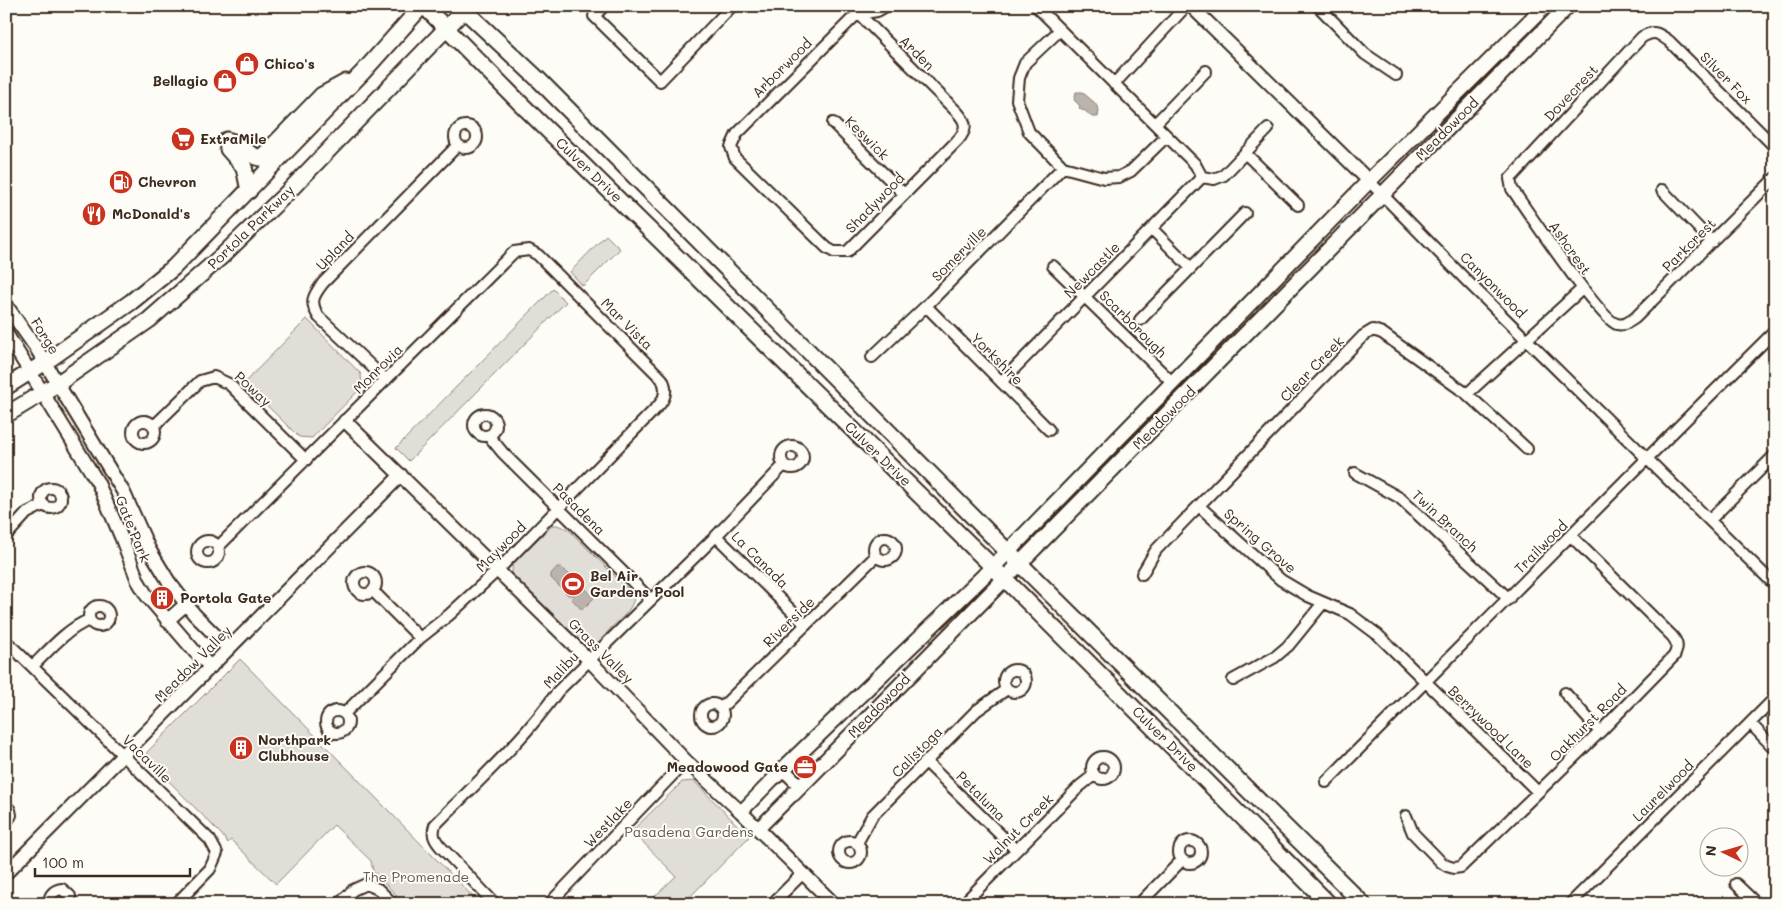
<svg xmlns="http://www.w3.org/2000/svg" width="1781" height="910" font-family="Mali,sans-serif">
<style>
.green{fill:#e1ded7;stroke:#8e847a}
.water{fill:#bbb4ad;stroke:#887d74}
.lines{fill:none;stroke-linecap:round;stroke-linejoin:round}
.minor-casing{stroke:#3b2a1e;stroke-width:14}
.tertiary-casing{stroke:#3b2a1e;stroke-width:16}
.secondary-casing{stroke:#3b2a1e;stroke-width:18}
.primary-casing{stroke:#3b2a1e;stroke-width:19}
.minor{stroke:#fdfcf7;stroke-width:10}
.tertiary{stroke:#fdfcf7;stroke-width:12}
.secondary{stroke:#fdfcf7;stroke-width:14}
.primary{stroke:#fdfcf7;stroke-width:15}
.labels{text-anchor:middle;stroke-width:4;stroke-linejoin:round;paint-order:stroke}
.street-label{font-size:14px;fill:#3b2a1e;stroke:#fdfcf7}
.poi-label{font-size:14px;font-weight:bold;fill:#3b2a1e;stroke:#fdfcf7;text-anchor:start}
.park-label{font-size:14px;fill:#64574c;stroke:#fdfcf7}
</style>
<rect width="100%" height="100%" fill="#fdfcf7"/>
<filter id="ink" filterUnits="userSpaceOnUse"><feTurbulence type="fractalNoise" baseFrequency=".02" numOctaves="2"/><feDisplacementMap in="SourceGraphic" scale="10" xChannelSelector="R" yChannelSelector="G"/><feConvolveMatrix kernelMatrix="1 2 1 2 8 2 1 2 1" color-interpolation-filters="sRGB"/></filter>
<g filter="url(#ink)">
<!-- green -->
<path class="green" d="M606,235L620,249L583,286L570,272Z
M553,289L566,302L409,461L396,448Z
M307,319L361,374L362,387L312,438L299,437L244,383Z
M553,525H557L568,529L628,589L634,597C633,610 619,620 611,628C607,632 605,636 601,641C592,655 576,643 570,633L526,589C514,583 509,574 514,561Z
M240,659L480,904H405L373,871L371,861L334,825L276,884L231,840L228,843L221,834L146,758L147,752Z
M694,781L749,837L683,904H647L676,876L632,831L682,782Z"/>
<!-- water -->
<path class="water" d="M1076,92H1082L1095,103L1099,110L1098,117H1092L1084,110L1083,111L1079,108L1080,106L1074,100Z
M557,567H561L580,585V589L583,586L594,598L582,610L571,598L574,595H568L551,578V574Z"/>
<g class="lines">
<!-- minor casing -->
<g class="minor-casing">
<path id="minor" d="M604,6L594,16L660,81L732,6
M851,6L958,113C967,123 967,129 958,140L847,252H834L827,248L735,158L731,147L737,134L858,13
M1036,6L1195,164L1202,177
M1318,6L1365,54L1396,75
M1060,30L1025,63L1019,78L1017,100L1029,132L1063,167L1104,178L1119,177L1131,171L1167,136
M1114,84L1186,6
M833,123L903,193
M1155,124L1206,71
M455 137a11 11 0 1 1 22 0a11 11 0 1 1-22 0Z
M1775,147L1669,41C1657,33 1656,30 1642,37L1510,179L1512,189C1526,209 1601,321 1617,324C1624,326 1629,322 1635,318L1775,178
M1245,153L1298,205
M1202,177L1214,179L1224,175L1268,129
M1369,181L1467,281L1775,585
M1662,190L1712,242
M1152,229L1191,268
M1053,266L1172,382
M926,306L1049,430
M1140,320L1245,213
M872,357L926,306L1063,167
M386,380L319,317C309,302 313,296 323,283L458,145
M1001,382L1202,177
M1467,394L1582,289
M474 425a11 11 0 1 1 22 0a11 11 0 1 1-22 0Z
M133 432a11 11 0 1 1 22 0a11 11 0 1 1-22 0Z
M154,426L200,381L214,377L229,384L306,460
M489,436L503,453L651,600
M781 457a11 11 0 1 1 22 0a11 11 0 1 1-22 0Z
M1355,473L1400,498L1509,599
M41 498a10 10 0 1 1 20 0a10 10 0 1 1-20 0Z
M1199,506L1281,580L1308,596L1350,614L1378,635L1538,792
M1710,520L1775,455
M6,536L27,513L43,505
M716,536L806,625
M874 549a11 11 0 1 1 22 0a11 11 0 1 1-22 0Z
M197 552a11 11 0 1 1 22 0a11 11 0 1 1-22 0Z
M219,546L514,252L529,250L538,255L662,379C667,388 666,396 660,404L498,570L449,615L420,638L345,713
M354 583a11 11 0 1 1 22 0a11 11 0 1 1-22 0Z
M1142,574L1156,550L1363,336L1373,330L1382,333L1467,394L1527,449
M373,591L420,638
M89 616a10 10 0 1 1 20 0a10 10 0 1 1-20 0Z
M6,641L210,840L217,853L210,869L176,904
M33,666C50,649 67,629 89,620
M1004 681a11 11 0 1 1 22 0a11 11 0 1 1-22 0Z
M1233,680L1275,657L1288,646L1323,603
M1565,693L1600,732
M701 715a11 11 0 1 1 22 0a11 11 0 1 1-22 0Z
M721,708L876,556
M326 722a11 11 0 1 1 22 0a11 11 0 1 1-22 0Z
M1750,723L1775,749
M1092 768a11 11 0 1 1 22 0a11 11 0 1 1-22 0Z
M926,762L1016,850
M1326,782C1476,631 1624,480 1775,331
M6,806L10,810L11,815L6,823
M1406,816L1413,833L1441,862L1447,866L1454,868L1461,867L1600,732L1674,656C1678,648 1678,643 1672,636L1571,536
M1179 852a11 11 0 1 1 22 0a11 11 0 1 1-22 0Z
M839 852a11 11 0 1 1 22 0a11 11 0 1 1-22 0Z
M857,843L872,816L976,711L1007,689
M1736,884L1757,904
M50,904C48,895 54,890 62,889L70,896V904
M339,904L353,890L366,884L378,889L393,904
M495,904L440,846C434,839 432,834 435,825C477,782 523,741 558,691L716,536L784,465
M549,904L686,761
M772,904L803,873
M963,904L1080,786L1094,775
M1139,904L1182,860
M1570,904L1775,698"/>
</g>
<!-- tertiary casing -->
<g class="tertiary-casing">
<path id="tertiary" d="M1191,6L1369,181
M858,13L877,10L884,6
M6,305L36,348L124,493L149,549L169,582L194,614L229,649
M6,333L98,483L122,539L138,581L147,596L196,653L211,667
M345,421L589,660L686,761L741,812L834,904
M167,621L186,604
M783,769L801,787
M741,812L776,776
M758,829L793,794
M6,873L401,475"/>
</g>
<!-- secondary casing -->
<g class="secondary-casing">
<path id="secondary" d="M776,776L993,567L1369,181L1545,6
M793,794L1568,6"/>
</g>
<!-- primary casing -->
<g class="primary-casing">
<path id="primary" d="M424,6L518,101L1004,578L1329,904
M460,6L539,80L1007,551L1363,904
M249,191L244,167L228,149L227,140C243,143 244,155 261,158L322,95L346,82
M6,387L44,363L131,302L173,268L363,72L422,6
M6,415L57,384L149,320L223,255L285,195L468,6"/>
</g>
<!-- minor -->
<use href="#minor" class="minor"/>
<!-- tertiary -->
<use href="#tertiary" class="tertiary"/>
<!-- secondary -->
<use href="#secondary" class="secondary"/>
<!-- primary -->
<use href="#primary" class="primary"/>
</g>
</g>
<!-- icons -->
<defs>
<g id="shop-disc" transform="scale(1.25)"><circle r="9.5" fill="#c8321e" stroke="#fdfcf7"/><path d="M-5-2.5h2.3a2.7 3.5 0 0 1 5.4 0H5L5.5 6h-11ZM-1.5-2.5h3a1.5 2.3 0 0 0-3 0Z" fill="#fff"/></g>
<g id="supermarket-disc" transform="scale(1.25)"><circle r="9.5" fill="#c8321e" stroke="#fdfcf7"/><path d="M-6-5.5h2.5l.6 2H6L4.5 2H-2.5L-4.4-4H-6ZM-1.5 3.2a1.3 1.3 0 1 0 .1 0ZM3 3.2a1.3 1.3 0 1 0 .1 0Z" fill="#fff"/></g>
<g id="fuel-disc" transform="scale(1.25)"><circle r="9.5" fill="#c8321e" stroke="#fdfcf7"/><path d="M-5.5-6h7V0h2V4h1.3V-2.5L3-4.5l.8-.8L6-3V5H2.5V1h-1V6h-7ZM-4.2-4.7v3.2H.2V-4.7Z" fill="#fff"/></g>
<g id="restaurant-disc" transform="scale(1.25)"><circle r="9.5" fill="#c8321e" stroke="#fdfcf7"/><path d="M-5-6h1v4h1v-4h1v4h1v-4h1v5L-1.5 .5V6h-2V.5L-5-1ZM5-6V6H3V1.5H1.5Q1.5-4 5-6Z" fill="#fff"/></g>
<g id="stadium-disc" transform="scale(1.25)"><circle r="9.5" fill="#c8321e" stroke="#fdfcf7"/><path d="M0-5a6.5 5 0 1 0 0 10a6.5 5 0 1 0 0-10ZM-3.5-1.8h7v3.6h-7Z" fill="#fff"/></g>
<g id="building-disc" transform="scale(1.25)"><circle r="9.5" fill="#c8321e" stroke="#fdfcf7"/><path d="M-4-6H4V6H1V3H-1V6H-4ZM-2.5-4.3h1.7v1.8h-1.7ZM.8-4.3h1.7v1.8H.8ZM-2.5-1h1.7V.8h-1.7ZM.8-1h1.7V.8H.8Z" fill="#fff"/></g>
<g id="office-disc" transform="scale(1.25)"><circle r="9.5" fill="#c8321e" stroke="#fdfcf7"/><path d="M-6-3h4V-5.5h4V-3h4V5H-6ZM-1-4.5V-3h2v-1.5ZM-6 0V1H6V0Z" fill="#fff"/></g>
</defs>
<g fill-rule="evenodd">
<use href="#shop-disc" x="247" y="64"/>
<use href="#shop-disc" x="225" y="81"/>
<use href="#supermarket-disc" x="183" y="139"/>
<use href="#fuel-disc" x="121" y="182"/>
<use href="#restaurant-disc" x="94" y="214"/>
<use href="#stadium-disc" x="573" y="584"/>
<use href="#building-disc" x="162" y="598"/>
<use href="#building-disc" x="241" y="748"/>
<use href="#office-disc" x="805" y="767"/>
</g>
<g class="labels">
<!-- street labels -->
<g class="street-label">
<text transform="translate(917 53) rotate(45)" y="5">Arden</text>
<text transform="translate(782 68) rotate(-45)" y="5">Arborwood</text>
<text transform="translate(1726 78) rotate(45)" y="5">Silver Fox</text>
<text transform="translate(1571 93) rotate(-47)" y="5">Dovecrest</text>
<text transform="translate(1447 129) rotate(-45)" y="5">Meadowood</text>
<text transform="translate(867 138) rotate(45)" y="5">Keswick</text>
<text transform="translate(589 170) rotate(44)" y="5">Culver Drive</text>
<text transform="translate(875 203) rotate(-46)" y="5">Shadywood</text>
<text transform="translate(251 227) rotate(-44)" y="5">Portola Parkway</text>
<text transform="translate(1689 245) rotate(-45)" y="5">Parkcrest</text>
<text transform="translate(1570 248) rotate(55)" y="5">Ashcrest</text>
<text transform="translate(335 251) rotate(-46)" y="5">Upland</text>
<text transform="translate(959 254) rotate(-45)" y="5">Somerville</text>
<text transform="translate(1092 270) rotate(-45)" y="5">Newcastle</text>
<text transform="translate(1493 285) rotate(45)" y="5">Canyonwood</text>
<text transform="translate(627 324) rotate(45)" y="5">Mar Vista</text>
<text transform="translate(1133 324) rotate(45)" y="5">Scarborough</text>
<text transform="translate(45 336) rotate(58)" y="5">Forge</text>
<text transform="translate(997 359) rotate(45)" y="5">Yorkshire</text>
<text transform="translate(378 369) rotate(-45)" y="5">Monrovia</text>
<text transform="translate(1312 369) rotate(-46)" y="5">Clear Creek</text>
<text transform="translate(253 389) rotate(43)" y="5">Poway</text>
<text transform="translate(1164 418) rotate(-45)" y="5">Meadowood</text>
<text transform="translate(878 454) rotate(44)" y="5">Culver Drive</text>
<text transform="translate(579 509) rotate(45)" y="5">Pasadena</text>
<text transform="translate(1445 521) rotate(43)" y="5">Twin Branch</text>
<text transform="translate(133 529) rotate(68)" y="5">Gate Park</text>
<text transform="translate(1260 541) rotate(41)" y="5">Spring Grove</text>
<text transform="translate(501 547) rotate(-45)" y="5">Maywood</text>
<text transform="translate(1541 547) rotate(-45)" y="5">Trailwood</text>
<text transform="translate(760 560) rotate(45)" y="5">La Canada</text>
<text transform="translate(789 622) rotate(-44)" y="5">Riverside</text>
<text transform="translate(601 651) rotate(45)" y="5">Grass Valley</text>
<text transform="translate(193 664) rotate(-45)" y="5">Meadow Valley</text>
<text transform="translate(561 670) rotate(-47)" y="5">Malibu</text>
<text transform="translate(879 706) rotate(-46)" y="5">Meadowood</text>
<text transform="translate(1588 723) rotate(-45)" y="5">Oakhurst Road</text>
<text transform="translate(1491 727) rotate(44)" y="5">Berrywood Lane</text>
<text transform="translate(1165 739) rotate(45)" y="5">Culver Drive</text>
<text transform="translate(917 752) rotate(-45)" y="5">Calistoga</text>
<text transform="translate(147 759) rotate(44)" y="5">Vacaville</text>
<text transform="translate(1663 791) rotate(-45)" y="5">Laurelwood</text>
<text transform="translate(981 796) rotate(45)" y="5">Petaluma</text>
<text transform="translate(608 823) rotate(-46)" y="5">Westlake</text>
<text transform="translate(1018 829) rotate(-45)" y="5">Walnut Creek</text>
</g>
<!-- poi labels -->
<g class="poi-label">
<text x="264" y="69">Chico's</text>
<text x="208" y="86" text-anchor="end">Bellagio</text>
<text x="200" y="144">ExtraMile</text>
<text x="138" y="187">Chevron</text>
<text x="112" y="219">McDonald's</text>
<text x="590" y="581">Bel Air<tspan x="590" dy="16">Gardens Pool</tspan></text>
<text x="180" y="603">Portola Gate</text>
<text x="258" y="745">Northpark<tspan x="258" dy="16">Clubhouse</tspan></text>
<text x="788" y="772" text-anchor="end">Meadowood Gate</text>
</g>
<!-- park labels -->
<g class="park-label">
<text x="689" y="837">Pasadena Gardens</text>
<text x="416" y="882">The Promenade</text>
</g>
</g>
<!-- margin -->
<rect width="1781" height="910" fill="none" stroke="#fdfcf7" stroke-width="25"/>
<rect x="12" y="12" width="1756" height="885" fill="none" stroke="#3b2a1e" stroke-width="2" filter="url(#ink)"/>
<!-- north arrow -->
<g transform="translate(1724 852) rotate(275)"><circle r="24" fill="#fdfcf7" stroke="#afa8a0"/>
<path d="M0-4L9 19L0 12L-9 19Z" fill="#c8321e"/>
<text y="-8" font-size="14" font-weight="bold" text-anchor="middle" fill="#3b2a1e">N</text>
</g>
<!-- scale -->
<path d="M35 868v8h155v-8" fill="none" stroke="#3b2a1e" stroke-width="2.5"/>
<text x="42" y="868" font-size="15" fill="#3b2a1e" stroke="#fdfcf7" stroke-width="4" paint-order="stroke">100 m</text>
</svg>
